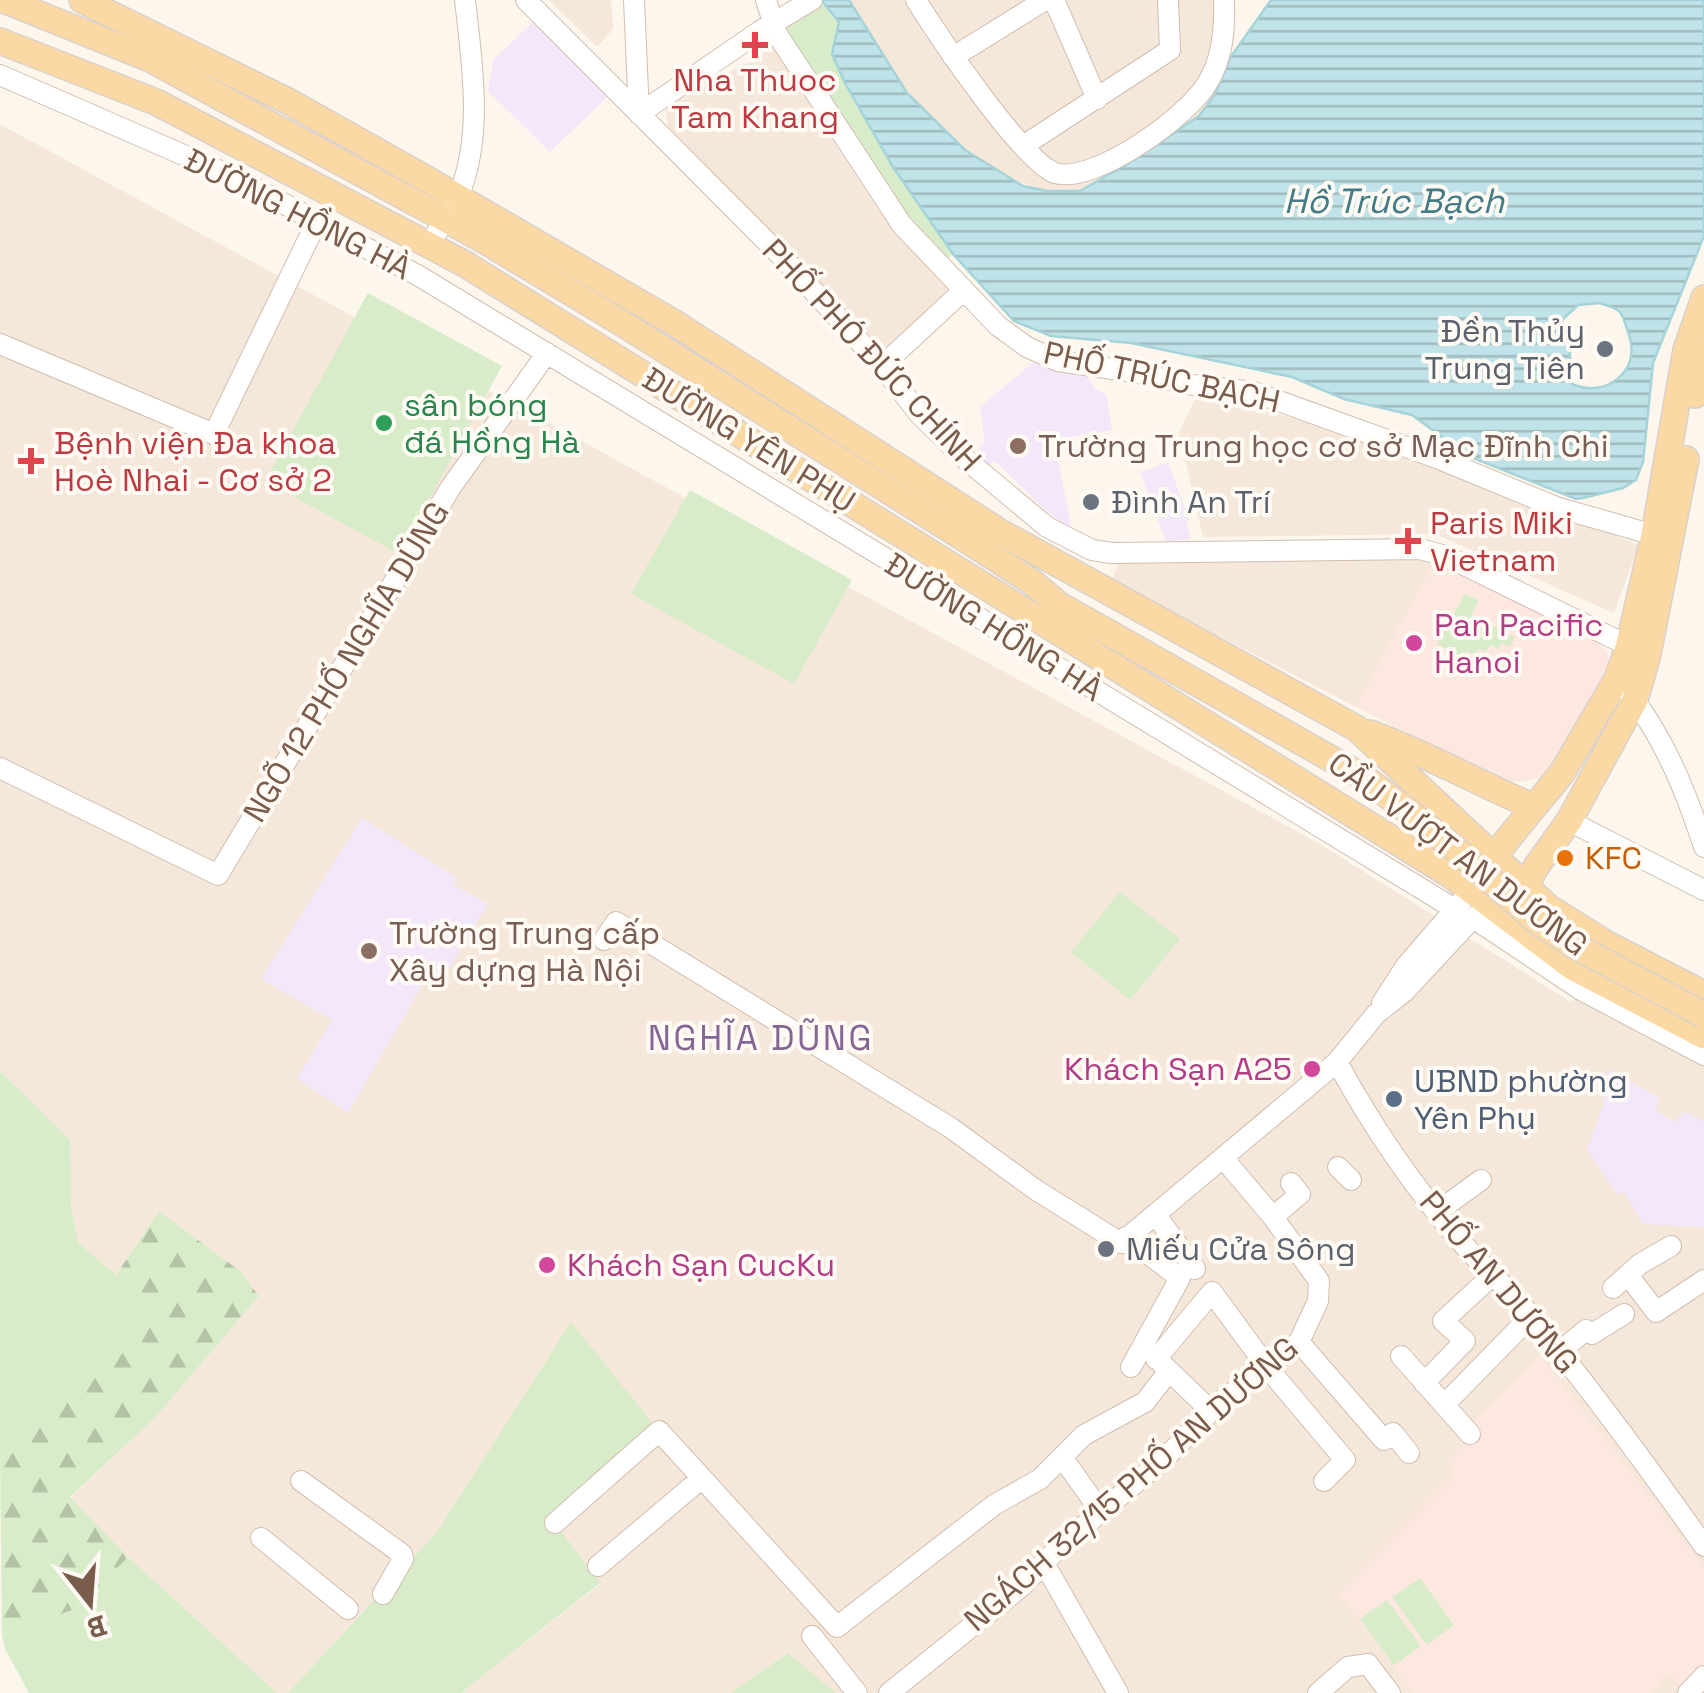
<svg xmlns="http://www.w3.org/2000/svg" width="1704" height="1693" font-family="'Space Grotesk',sans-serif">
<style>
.residential{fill:#f5e8da}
.commercial{fill:#fde8e0}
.education{fill:#f3e8fa}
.green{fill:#d8ecc9}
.forest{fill:url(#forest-firs)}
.water{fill:url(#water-rules);stroke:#a5d3da;stroke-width:2.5;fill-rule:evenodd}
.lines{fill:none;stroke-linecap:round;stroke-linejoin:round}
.minor-casing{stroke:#d1beb0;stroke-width:22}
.major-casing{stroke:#dad1cd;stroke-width:28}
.minor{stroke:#fff;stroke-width:20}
.major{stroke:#fbd9a5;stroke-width:25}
.major-bridge-casing{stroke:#dad1cd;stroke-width:28;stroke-linecap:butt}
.major-bridge{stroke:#fbd9a5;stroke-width:25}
.health-dot{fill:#e0444e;stroke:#fffaf3;stroke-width:4}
.worship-dot{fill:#6b7280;stroke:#fffaf3;stroke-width:4}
.leisure-dot{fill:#2e9e5b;stroke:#fffaf3;stroke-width:4}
.education-dot{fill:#8d6e63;stroke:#fffaf3;stroke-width:4}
.hotel-dot{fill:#d1479c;stroke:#fffaf3;stroke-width:4}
.food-dot{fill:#e8710a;stroke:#fffaf3;stroke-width:4}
.service-dot{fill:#5c6f8a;stroke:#fffaf3;stroke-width:4}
.labels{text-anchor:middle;stroke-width:8;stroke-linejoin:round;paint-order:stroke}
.health-label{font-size:32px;fill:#be3a42;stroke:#fffaf3;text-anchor:start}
.street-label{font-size:32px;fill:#7a5c4d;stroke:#fffaf3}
.worship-label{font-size:32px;fill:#5b616d;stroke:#fffaf3;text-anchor:start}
.leisure-label{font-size:32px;fill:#27864d;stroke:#fffaf3;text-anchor:start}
.education-label{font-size:32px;fill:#785e54;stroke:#fffaf3;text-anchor:start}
.hotel-label{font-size:32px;fill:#b23c85;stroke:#fffaf3;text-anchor:start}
.food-label{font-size:32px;fill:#c56008;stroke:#fffaf3;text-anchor:start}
.service-label{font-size:32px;fill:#4e5e75;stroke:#fffaf3;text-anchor:start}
.water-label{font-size:35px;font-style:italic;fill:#437c86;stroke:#fffaf3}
.neighbourhood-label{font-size:35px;letter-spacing:2.5px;fill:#846695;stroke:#fffaf3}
</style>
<defs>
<pattern id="forest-firs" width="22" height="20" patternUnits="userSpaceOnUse" patternTransform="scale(2.5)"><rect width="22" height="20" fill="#d8ecc9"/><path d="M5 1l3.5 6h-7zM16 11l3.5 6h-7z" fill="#b4c2a5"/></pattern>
<pattern id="water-rules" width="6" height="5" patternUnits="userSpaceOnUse" patternTransform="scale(2.5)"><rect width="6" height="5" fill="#bfe3e8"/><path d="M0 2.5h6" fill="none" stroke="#a0bbbe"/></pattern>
</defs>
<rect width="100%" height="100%" fill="#fdf6ec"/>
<!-- residential -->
<path class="residential" d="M549,0H611L613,29L597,47Z
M849,0H1233V32L1230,58L1214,96L1199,116L1134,160L1080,191H1047L1011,180L965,150L907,93Z
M773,48L878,209L954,290L885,351L668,126L666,107Z
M0,124L1320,844L1571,1002L1581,990L1704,1054V1693H836L788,1653L730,1693H461L600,1584L555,1523L571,1323L437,1532L288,1693H277L128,1557L70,1498L153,1420L259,1296L240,1271L159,1211L116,1275L78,1242L71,1206L69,1140L0,1071Z
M1198,393L1319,425L1473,478L1639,545L1614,613L1435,534L1203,537L1179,432Z
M1437,558L1356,707L1112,581L1119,560Z"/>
<!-- commercial -->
<path class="commercial" d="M1437,558L1593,638L1607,651L1611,668L1543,777L1518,782L1501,781L1356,707Z
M1540,1356L1704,1567V1671L1685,1690L1668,1673L1651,1693H1413L1340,1593L1456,1474L1447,1461L1474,1437L1467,1429Z"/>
<!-- education -->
<path class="education" d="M535,20L610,94L550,152L488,91L493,60Z
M1035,361L1084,372L1095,389L1106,394L1112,430L1054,440L1072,530L1046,511L995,461L989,465L976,451L985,442L980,407Z
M1168,462L1189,519L1186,521L1191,539L1166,542L1140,472Z
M362,818L457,878L454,885L488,904L438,987L425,980L348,1113L297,1079L332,1020L261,979Z
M1610,1070L1660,1098L1655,1110L1675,1122L1685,1111L1704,1122V1227L1643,1224L1624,1191L1617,1195L1587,1150L1605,1099L1594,1087Z"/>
<!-- green -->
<path class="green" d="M824,5L839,21L832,54L845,83L893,167L953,254L945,260L909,229L785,31L789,21Z
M368,293L502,366L399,554L265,481Z
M690,490L852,580L794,684L631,594Z
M1465,594L1479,600L1471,615L1515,637L1510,647L1502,643L1498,649L1490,645L1486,652L1479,648L1475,655L1467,651L1463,658L1437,644Z
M1120,892L1180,939L1130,1000L1071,952Z
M0,1071L70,1140L71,1206L78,1242L149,1304L0,1449Z
M571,1322L655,1426L555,1523L600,1583L461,1693H288L437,1532Z
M128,1557L277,1693H29L5,1649L2,1635L78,1608Z
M1420,1578L1454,1625L1427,1645L1392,1597Z
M1387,1600L1421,1646L1394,1666L1360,1619Z
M788,1653L836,1693H730Z"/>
<!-- forest -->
<path class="forest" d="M159,1211L240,1271L259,1296L153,1420L70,1497L128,1557L78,1608L2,1635L0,1449L148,1304L116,1275Z"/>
<!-- water -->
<path class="water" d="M821,0H849L907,93L965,150L1023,186L1047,191H1080L1134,160L1199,116L1214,96L1230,58L1271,0H1704V236L1653,363L1643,462L1636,480L1623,488L1583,498L1576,499L1468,456L1412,415L1344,399L1292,377L1131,343L1051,336L1014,321L953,254L893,167L845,83L832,54L839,22ZM1599,303C1625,310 1621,312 1629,335C1642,371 1605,399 1572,384L1569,341L1562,320L1578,305Z"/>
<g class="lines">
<!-- minor casing -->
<g class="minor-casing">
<path id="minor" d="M526,0L786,261L882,366L920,415L963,457L1047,527L1092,550L1112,553L1420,549L1446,556L1639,651
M634,0L639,114
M766,0L777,34L902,225L998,326L1027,347L1058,361L1133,372L1193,385L1254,392L1437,458L1556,507L1654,535
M916,0C937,34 1023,162 1055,173C1094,185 1190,115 1208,82C1223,58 1225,28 1224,0
M1054,0L1097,99
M953,57L1045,0
M0,75L234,177L419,276L946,595L1002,633L1453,908
M639,114L760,31L812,0
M1023,146L1170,50L1168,0
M429,244C439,229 451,213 458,197C484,136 472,63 465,0
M0,344L214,434L317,221
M882,366L964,290
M1626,689C1663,735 1686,791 1704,847
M0,768L218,875L451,487L547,353
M1569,821L1704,890
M1473,918L1581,990L1704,1055
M604,940L616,922L951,1128L1036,1190L1121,1243L1337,1062L1376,1014L1404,992L1473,918L1501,899
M1382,1003L1406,966L1462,901
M1337,1062C1372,1126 1414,1188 1462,1243C1484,1268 1509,1289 1530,1315C1591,1389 1648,1467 1704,1546
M1338,1167L1351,1180
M1437,1212L1481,1180
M1155,1214L1195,1269
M1273,1217L1300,1194L1291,1183
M1126,1237L1180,1278L1131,1367
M1628,1275L1656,1312L1704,1280
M1613,1288L1640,1264L1671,1246
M1299,1342L1384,1440L1393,1433L1409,1453
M1559,1352L1586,1330L1592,1334L1624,1314
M1401,1356L1470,1434
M1156,1359L1212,1292L1267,1367L1345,1460L1324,1481
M1162,1364L1211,1411
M1424,1383L1465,1341L1443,1321L1494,1274
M1444,1405L1531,1316
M1062,1457L1101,1512
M301,1481L402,1554L403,1559L383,1594
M555,1523L659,1431L702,1478
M261,1538L348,1609
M1044,1563L1118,1693
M598,1566L702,1478L837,1627L994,1505L1040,1479L1084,1435L1145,1402L1169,1371
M812,1636L857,1693
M889,1693L1022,1586L1061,1545L1164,1459L1219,1403L1299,1342L1318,1301L1319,1281L1273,1217L1223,1158
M1318,1693L1348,1667L1368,1664L1390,1693
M1688,1693L1704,1676"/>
</g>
<!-- major casing -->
<g class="major-casing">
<path id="major" d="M4,0L150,59L482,239L625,325L962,537L1032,582L1059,605L1109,633
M82,0L286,100L423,177L673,322L1000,532L1356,728L1548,907L1607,944L1704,994
M0,41L156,102L465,264L1452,876L1572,967L1704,1036
M1695,395L1704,351
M1370,733C1427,754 1478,783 1534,807
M1493,857L1562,773L1617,679L1628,648L1654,535L1686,350L1704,298
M1525,887L1536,867L1569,821L1635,700L1648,654L1686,459"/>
</g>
<!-- minor -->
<use href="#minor" class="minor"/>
<!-- major -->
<use href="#major" class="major"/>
<!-- major-bridge casing -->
<g class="major-bridge-casing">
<path id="major-bridge" d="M1109,633L1365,778L1445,840L1539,923L1575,946L1704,1015"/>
</g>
<!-- major-bridge -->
<use href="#major-bridge" class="major-bridge"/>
</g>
<!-- markers -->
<g class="health-dot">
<path d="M750 30h10v10h10v10h-10v10h-10v-10h-10v-10h10z"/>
<path d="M26 446h10v10h10v10h-10v10h-10v-10h-10v-10h10z"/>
<path d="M1403 526h10v10h10v10h-10v10h-10v-10h-10v-10h10z"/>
</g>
<g class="worship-dot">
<circle cx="1605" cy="349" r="10"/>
<circle cx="1091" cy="502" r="10"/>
<circle cx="1106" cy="1249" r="10"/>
</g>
<circle class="leisure-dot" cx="384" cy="423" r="10"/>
<g class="education-dot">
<circle cx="1018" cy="446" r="10"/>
<circle cx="369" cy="951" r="10"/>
</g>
<g class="hotel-dot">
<circle cx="1414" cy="643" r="10"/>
<circle cx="1312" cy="1069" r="10"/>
<circle cx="547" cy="1265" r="10"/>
</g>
<circle class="food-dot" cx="1565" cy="858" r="10"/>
<circle class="service-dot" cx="1394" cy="1099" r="10"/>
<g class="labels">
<!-- health labels -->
<g class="health-label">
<text x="755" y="91" text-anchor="middle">Nha Thuoc<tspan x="755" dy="37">Tam Khang</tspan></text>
<text x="54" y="454">Bệnh viện Đa khoa<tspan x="54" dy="37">Hoè Nhai - Cơ sở 2</tspan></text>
<text x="1430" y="534">Paris Miki<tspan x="1430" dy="37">Vietnam</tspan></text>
</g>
<!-- street labels -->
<g class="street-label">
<text transform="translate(298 214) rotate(27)" y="11">ĐƯỜNG HỒNG HÀ</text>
<text transform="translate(872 355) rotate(47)" y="11">PHỐ PHÓ ĐỨC CHÍNH</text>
<text transform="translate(1162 377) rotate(12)" y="11">PHỐ TRÚC BẠCH</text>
<text transform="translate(749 440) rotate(32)" y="11">ĐƯỜNG YÊN PHỤ</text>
<text transform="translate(994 627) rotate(32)" y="11">ĐƯỜNG HỒNG HÀ</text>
<text transform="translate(346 662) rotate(-59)" y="11">NGÕ 12 PHỐ NGHĨA DŨNG</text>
<text transform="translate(1458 854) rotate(37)" y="11">CẦU VƯỢT AN DƯƠNG</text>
<text transform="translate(1499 1282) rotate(50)" y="11">PHỐ AN DƯƠNG</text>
<text transform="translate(1131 1484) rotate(-41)" y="11">NGÁCH 32/15 PHỐ AN DƯƠNG</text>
</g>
<!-- worship labels -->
<g class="worship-label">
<text x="1585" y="342" text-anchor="end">Đền Thủy<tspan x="1585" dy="37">Trung Tiên</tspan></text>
<text x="1111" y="513">Đình An Trí</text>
<text x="1126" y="1260">Miếu Cửa Sông</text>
</g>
<!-- leisure labels -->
<g class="leisure-label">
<text x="404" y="416">sân bóng<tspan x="404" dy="37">đá Hồng Hà</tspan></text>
</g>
<!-- education labels -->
<g class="education-label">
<text x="1038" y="457">Trường Trung học cơ sở Mạc Đĩnh Chi</text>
<text x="389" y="944">Trường Trung cấp<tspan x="389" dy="37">Xây dựng Hà Nội</tspan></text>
</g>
<!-- hotel labels -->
<g class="hotel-label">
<text x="1434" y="636">Pan Pacific<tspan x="1434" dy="37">Hanoi</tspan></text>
<text x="1292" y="1080" text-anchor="end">Khách Sạn A25</text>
<text x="567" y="1276">Khách Sạn CucKu</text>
</g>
<!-- food labels -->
<g class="food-label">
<text x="1585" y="869">KFC</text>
</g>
<!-- service labels -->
<g class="service-label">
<text x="1414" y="1092">UBND phường<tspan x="1414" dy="37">Yên Phụ</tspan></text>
</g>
<!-- water labels -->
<g class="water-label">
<text x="1394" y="213">Hồ Trúc Bạch</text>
</g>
<!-- neighbourhood labels -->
<g class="neighbourhood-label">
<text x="761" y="1050">NGHĨA DŨNG</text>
</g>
</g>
<!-- north arrow -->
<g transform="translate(90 1603) rotate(163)" stroke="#fffaf3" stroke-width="8" paint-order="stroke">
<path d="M0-8L18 38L0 25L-18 38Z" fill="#7a5c4d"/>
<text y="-15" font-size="28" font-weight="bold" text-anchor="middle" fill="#7a5c4d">B</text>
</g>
</svg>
